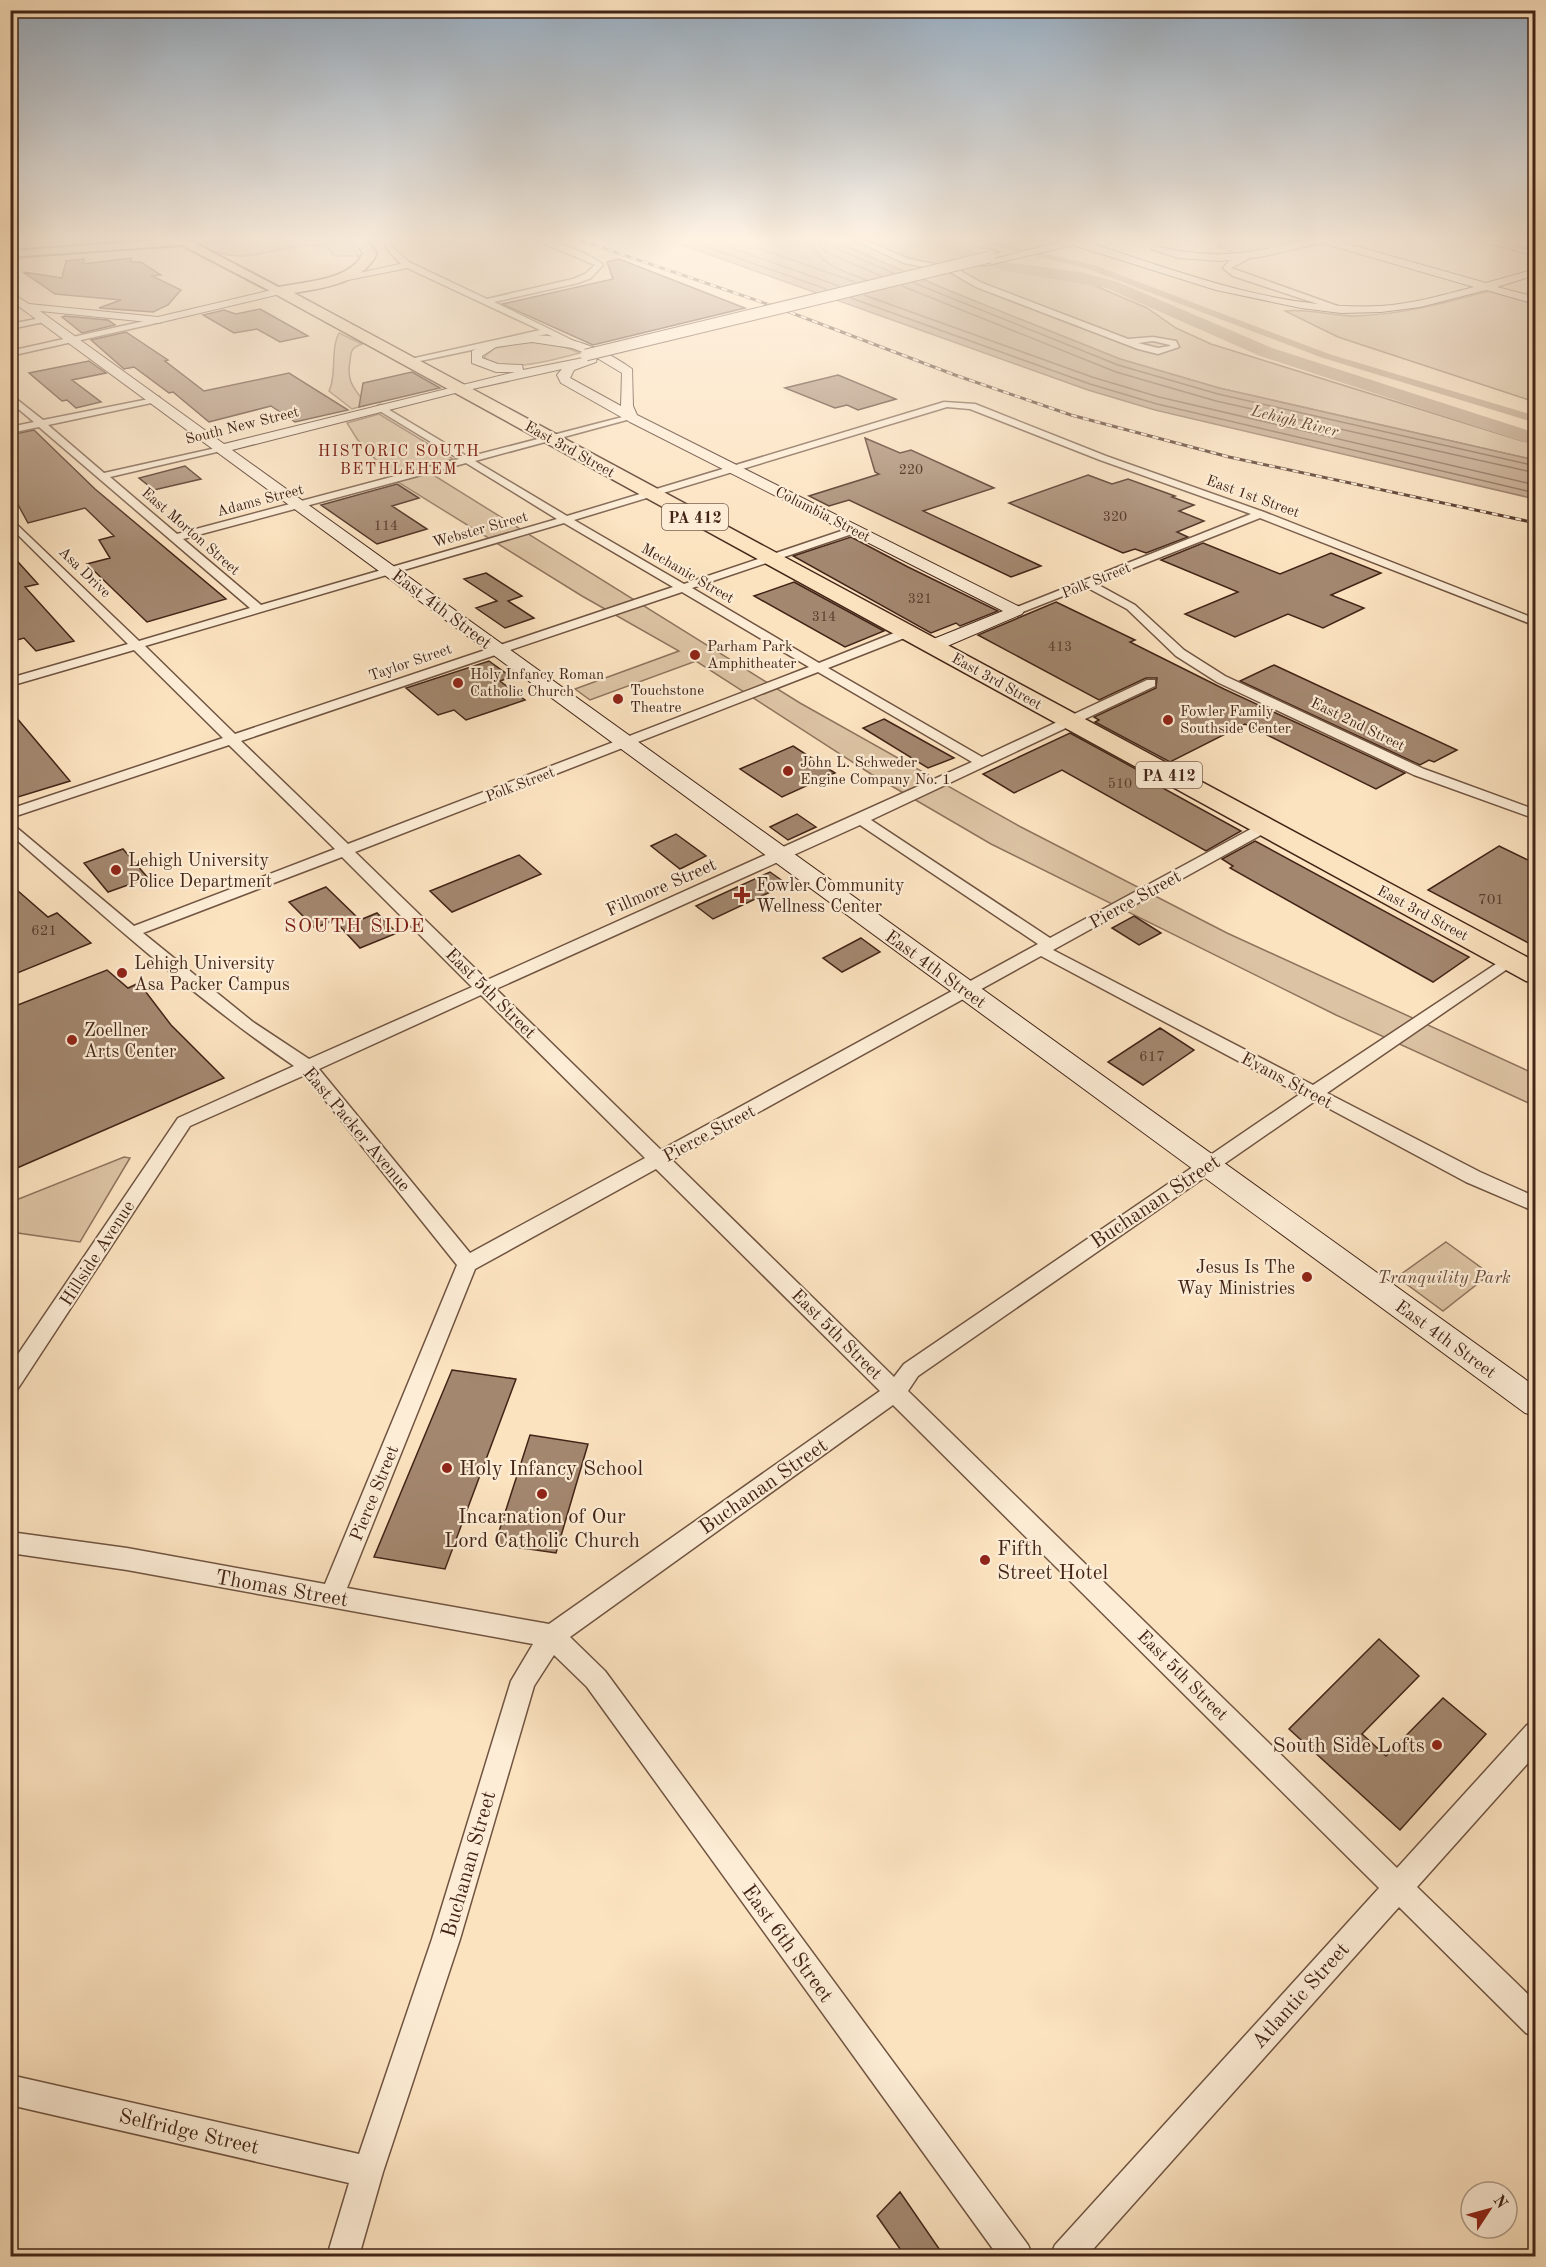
<svg xmlns="http://www.w3.org/2000/svg" width="1546" height="2267" font-family="'Old Standard TT',serif">
<style>
.green{fill:#dcc3a3;stroke:#8f745d;stroke-width:1.5}
.water{fill:#bda287;stroke:#8c705a;stroke-width:1.5}
.lines{fill:none;stroke-linecap:round;stroke-linejoin:round}
.shore{stroke:#80634f;stroke-width:1.5}
.canal{fill:#bda287;fill-rule:evenodd}
.river{fill:#bda287;fill-rule:evenodd}
.building{fill:#a3876f;stroke:#422417;stroke-width:1.5}
.street-casing{stroke:#705441;stroke-width:3}
.secondary-casing{stroke:#422417;stroke-width:2}
.primary-casing{stroke:#422417;stroke-width:4}
.highway-casing{stroke:#422417;stroke-width:3}
.street{fill:#fdedd6;fill-rule:evenodd}
.secondary{fill:#fdedd6;fill-rule:evenodd}
.primary{fill:#fce3c0;fill-rule:evenodd}
.highway{fill:#fce3c0;fill-rule:evenodd}
.rail-casing{stroke:#422417;stroke-width:3}
.rail{stroke:#fdedd6;stroke-width:2;stroke-dasharray:6;stroke-linecap:butt}
.secondary-bridge-casing{stroke:#422417;stroke-width:13;stroke-linecap:butt}
.secondary-bridge{stroke:#fdedd6;stroke-width:11}
.poi-dot{fill:#8f2418;stroke:#fdedd6;stroke-width:2}
.labels{text-anchor:middle;stroke-width:4.5;stroke-linejoin:round;paint-order:stroke}
.far-number-label{font-size:14px;fill:#5a3d2d}
.far-street-label{font-size:15px;fill:#422417;stroke:#fdedd6}
.far-poi-label{font-size:15px;fill:#422417;stroke:#fdedd6;text-anchor:start}
.number-label{font-size:15px;fill:#5a3d2d}
.far-water-label{font-size:16px;font-style:italic;fill:#674a39;stroke:#fdedd6}
.far-neighbourhood-label{font-size:16px;letter-spacing:1.5px;fill:#7a1f14;stroke:#fdedd6}
.shield{fill:#fdedd6;stroke:#7a6050;stroke-width:1.5}
.shield-label{font-size:16px;font-weight:bold;fill:#422417}
.street-label{font-size:18px;fill:#422417;stroke:#fdedd6}
.poi-label{font-size:18px;fill:#422417;stroke:#fdedd6;text-anchor:start}
.park-label{font-size:18px;font-style:italic;fill:#684c3a;stroke:#fdedd6}
.neighbourhood-label{font-size:20px;letter-spacing:1.5px;fill:#7a1f14;stroke:#fdedd6}
.near-street-label{font-size:21px;fill:#422417;stroke:#fdedd6}
.near-poi-label{font-size:21px;fill:#422417;stroke:#fdedd6;text-anchor:start}
</style>
<rect width="100%" height="100%" fill="#fce3c0"/>
<filter id="stains"><feTurbulence type="fractalNoise" baseFrequency=".00333" numOctaves="4"/><feColorMatrix values="0 0 0 0 .2 0 0 0 0 .09 0 0 0 0 .02 0 0 0 .5 -.17"/></filter>
<radialGradient id="worn" r=".72"><stop offset=".6" stop-color="#630" stop-opacity="0"/><stop offset="1" stop-color="#630" stop-opacity=".3"/></radialGradient>
<!-- green -->
<path class="green" d="M227,238H349L359,256H334L327,247C281,238 252,272 202,246Z
M827,238H908L981,262L1077,278L1147,308L1176,328L1211,344L1522,441L1535,438V460L1219,388L1120,359L950,291Z
M924,238H946L1001,252L983,256Z
M1244,238H1298L1304,240L1243,255L1217,247L1223,246L1218,244Z
M1489,291L1535,304V402L1338,337L1285,311C1307,308 1332,316 1354,316C1401,315 1445,303 1489,291Z
M339,333L362,344C351,348 351,351 350,361C346,383 355,388 366,405L352,409L329,391C337,376 330,350 339,333Z
M532,341L557,344L580,353C558,358 502,376 484,357L495,348Z
M379,414L453,459L422,468L800,703L1019,826L1227,933L1535,1074V1106L1336,1015L991,844L871,774L696,661L590,700L575,689L679,651L582,596L393,479L357,439L347,423Z
M124,1157L130,1158L80,1242L11,1232V1202Z
M1446,1242L1490,1274L1443,1311L1397,1277Z"/>
<!-- water -->
<path class="water" d="M663,238H827L950,291L1120,359L1219,388L1535,460V499L1155,410L1088,390Z"/>
<g class="lines">
<!-- shore -->
<path class="shore" d="M681,238L826,289
M703,238L839,286
M730,238L855,282
M810,238C816,265 844,271 866,280
M819,238L820,246L826,252L881,276
M827,238L831,246L893,273
M914,283L1118,365L1218,394L1536,466
M902,286L1116,372L1216,401L1536,473
M864,295L1092,377L1159,397L1536,485
M851,298L1090,384L1157,404L1536,493"/>
<!-- canal -->
<path class="canal" d="M962,238H977L1094,265L1329,354L1536,416V423L1323,358L1088,269Z"/>
<!-- river -->
<path class="river" d="M912,238H934L1012,263L1080,272L1118,282L1272,348L1536,433V446L1260,356L1106,288L1010,272L914,241Z"/>
</g>
<!-- building -->
<path class="building" d="M131,258V262H141L161,275L152,276L181,290L168,305L153,312L99,308L121,300L55,294L23,272L62,278L66,261L84,259L83,264Z
M619,259L745,308L593,345L502,304L613,279L607,262Z
M260,309L308,336L280,342L257,329L234,333L203,315L224,310L236,314Z
M65,316L108,320L115,325L82,333L62,317Z
M126,332L168,360L165,361L204,391L289,373L348,410L295,422L271,406L209,422L173,392L169,393L134,367L124,369L91,340Z
M89,361L106,373L72,380L101,402L76,408L67,400L62,401L29,373Z
M412,372L440,388L359,407L363,383Z
M838,375L896,399L858,410L847,405L835,408L785,388Z
M34,430L95,489L226,599L147,622L87,564L110,558L99,540L114,536L85,508L28,523L10,490V435Z
M865,438L900,453L911,450L994,488L923,511L1041,566L1011,577L849,500L829,506L809,496L879,474L875,472Z
M185,466L201,479L154,490L139,478Z
M1088,475L1112,484L1128,479L1175,496L1172,497L1194,505L1179,511L1204,521L1177,532L1188,537L1146,553L1135,549L1123,553L1009,503Z
M397,484L419,498L392,506L427,529L377,544L321,505Z
M851,537L908,567L998,611L960,626L956,623L931,633L793,556Z
M1203,543L1280,574L1331,553L1381,573L1331,595L1364,608L1323,628L1288,614L1235,637L1185,614L1238,592L1161,560Z
M10,553L38,584L25,587L74,641L36,651L24,638L10,642Z
M486,573L522,596L508,601L534,618L505,628L476,608L497,601L464,579Z
M794,582L884,631L845,647L754,596Z
M1056,602L1135,640L1130,642L1224,689L1405,773L1376,789L1245,724L1170,762L1095,722L1099,720L1094,717L1156,688L1157,678H1146L1099,700L978,635Z
M489,661L511,677L500,681L525,700L466,720L454,710L438,715L406,688Z
M1274,665L1457,750L1434,762L1429,760L1420,765L1240,681Z
M10,710L70,781L18,797L10,789Z
M884,719L954,758L928,768L863,728Z
M1070,733L1145,774L1141,776L1241,831L1206,851L1062,770L1014,793L983,774Z
M793,746L835,773L782,797L740,769Z
M797,814L816,827L788,840L770,827Z
M676,834L706,856L680,869L651,846Z
M1255,841L1469,957L1433,982L1230,868L1233,866L1222,859Z
M1499,846L1536,864V947L1428,890Z
M123,849L148,878L108,892L84,863Z
M519,855L541,874L452,912L430,891Z
M770,872L787,884L713,919L696,906Z
M10,884L48,917L57,913L91,943L10,976Z
M326,887L360,920L377,913L397,933L360,948L334,920L315,928L289,902Z
M1134,916L1161,933L1139,945L1112,928Z
M861,938L880,952L842,972L823,958Z
M107,970L128,988L139,983L171,1025L224,1078L10,1171V1008Z
M1160,1028L1194,1050L1143,1085L1108,1062Z
M452,1370L516,1379L445,1569L374,1557Z
M530,1435L588,1444L556,1553L495,1544Z
M1379,1639L1419,1676L1362,1734L1386,1756L1443,1698L1486,1734L1400,1830L1289,1729Z
M900,2192L944,2256H905L877,2216Z"/>
<g class="lines">
<!-- street casing -->
<g class="street-casing">
<path id="street" d="M384,238H390L392,247L409,262L487,299L573,279L585,274L595,265L531,238C549,238 590,253 603,265L591,278L578,283L494,302L584,346L577,348L547,334L406,364V360L540,330L403,266L387,249Z
M850,238H859L909,259L955,268L982,283L1128,339L1153,337L1176,341L1179,347L1158,354L1138,349L976,287L950,272L904,263ZM1153,341L1170,345V346L1158,348L1138,343Z
M1471,238H1482L1536,252V256Z
M1243,256L1250,258L1231,268L1346,309L1339,311L1233,276L1223,268L1229,261Z
M46,317L49,321L10,329V324Z
M158,318L161,322L10,356V351Z
M10,394L43,420L159,397L160,399L156,402L48,425L104,473L225,446V450L110,477L177,534L459,459L378,410V406L381,405L468,457L634,414V418L475,461L567,516L944,402L975,404L1106,456L1264,512L1536,619V626L1260,518L1095,583L1135,605L1184,650L1225,676L1424,769L1536,810V819L1414,775L1217,682L1176,656L1127,609L1086,587L1020,613H1012V609L1251,514L1100,460L970,409L947,407L574,520L684,584L850,528H858V532L692,588L819,663L904,629H912V635L828,668L982,757L1147,680H1155V686L871,820L1050,938L1260,824H1270V830L1053,950L1313,1085L1505,958L1511,956L1519,961L1327,1093L1480,1172L1536,1197V1212L1466,1182L1315,1101L918,1376L908,1391L1397,1868L1527,1725L1536,1722V1754L1417,1887L1536,2002V2037L1526,2033L1399,1907L1087,2256H1050L1055,2245L1379,1888L893,1405L570,1637L605,1671L1028,2245L1033,2256H998L587,1687L554,1655L534,1686L460,1939L383,2172L359,2256H327L349,2183L10,2105V2075L359,2154L432,1939L511,1681L533,1644L127,1570L10,1553V1532L127,1548L325,1584L457,1265L305,1075L190,1126L17,1390L10,1393V1366L178,1118L294,1066C193,997 102,914 10,834V822L134,926L335,849L229,745L10,818V809L223,738L134,650L10,686V678L128,644L10,527V518L139,641L250,608L39,427L10,433V427L34,422L10,402ZM466,463L557,519L261,605L183,539ZM564,523L673,587L235,734L145,646ZM682,592L809,667L348,844L241,741ZM818,672L972,762L487,980L355,852ZM860,825L1038,944L661,1150L496,989ZM342,857L472,987L309,1059L253,1022L143,933ZM1041,956L1300,1094L904,1364L894,1377L672,1160ZM481,995L645,1158L470,1253L319,1069ZM656,1169L880,1391L549,1624L347,1588L475,1269Z"/>
</g>
<!-- secondary casing -->
<g class="secondary-casing">
<path id="secondary" d="M1058,238H1084V241C1180,272 1278,311 1380,306C1412,304 1444,295 1474,287L1322,243L1260,257L1220,261L1178,258L1151,249L1156,246C1192,255 1225,257 1261,250C1284,246 1307,238 1327,238L1486,283L1536,269V275L1497,287L1536,297V304L1486,290L1420,307L1381,312L1341,313L1301,308L1216,290L1073,245L984,266L979,263L1063,241Z
M409,262L414,265L413,267L318,286L313,283Z
M280,288L284,289V293L158,323L40,311L224,444L515,372H496L472,363V351C523,322 587,336 632,369L633,406L637,415L1022,608L1024,611L1022,614L938,650H926L924,646L926,642L1003,611L630,422L561,383L557,375L562,369L459,392L232,450L1536,1387V1416L1525,1413L10,300V292L29,304L158,317ZM532,342L572,348L593,356L523,370L522,365L498,364L482,358V356L496,347ZM597,358L622,373L621,406L570,378L574,370L596,362Z"/>
</g>
<!-- primary casing -->
<g class="primary-casing">
<path id="primary" d="M188,238H216L196,244L286,291L276,294L182,245L10,257V251Z"/>
</g>
<!-- highway casing -->
<g class="highway-casing">
<path id="highway" d="M352,238H365L377,253C364,283 323,288 294,293L1536,962V983L1526,981L275,294V288C302,281 350,282 363,253Z"/>
</g>
<!-- street -->
<use href="#street" class="street"/>
<!-- secondary -->
<use href="#secondary" class="secondary"/>
<!-- primary -->
<use href="#primary" class="primary"/>
<!-- highway -->
<use href="#highway" class="highway"/>
<!-- rail casing -->
<g class="rail-casing">
<path id="rail" d="M574,238L776,307L955,375L1071,415L1229,457L1536,523"/>
</g>
<!-- rail -->
<use href="#rail" class="rail"/>
<!-- secondary-bridge casing -->
<g class="secondary-bridge-casing">
<path id="secondary-bridge" d="M586,355L990,257"/>
</g>
<!-- secondary-bridge -->
<use href="#secondary-bridge" class="secondary-bridge"/>
</g>
<!-- sky -->
<linearGradient id="sky" x2="0" y2="1"><stop stop-color="#97adc1"/><stop offset="0.43" stop-color="#fef2e3"/><stop offset="1" stop-color="#fef2e3" stop-opacity="0"/></linearGradient>
<rect width="1546" height="555" fill="url(#sky)"/>
<!-- markers -->
<g class="poi-dot">
<circle cx="695" cy="655" r="6"/>
<circle cx="458" cy="683" r="6"/>
<circle cx="618" cy="699" r="6"/>
<circle cx="1168" cy="720" r="6"/>
<circle cx="788" cy="771" r="6"/>
<circle cx="116" cy="870" r="6"/>
<path d="M739 886h6v6h6v6h-6v6h-6v-6h-6v-6h6z"/>
<circle cx="122" cy="973" r="6"/>
<circle cx="72" cy="1040" r="6"/>
<circle cx="1307" cy="1277" r="6"/>
<circle cx="447" cy="1468" r="6"/>
<circle cx="542" cy="1494" r="6"/>
<circle cx="985" cy="1560" r="6"/>
<circle cx="1437" cy="1745" r="6"/>
</g>
<g class="labels">
<!-- far-number labels -->
<g class="far-number-label">
<text x="911" y="474">220</text>
<text x="1115" y="521">320</text>
<text x="386" y="530">114</text>
<text x="920" y="603">321</text>
<text x="824" y="621">314</text>
<text x="1060" y="651">413</text>
<text x="1120" y="788">510</text>
</g>
<!-- far-street labels -->
<g class="far-street-label">
<text transform="translate(242 425) rotate(-14)" y="5">South New Street</text>
<text transform="translate(570 449) rotate(29)" y="5">East 3rd Street</text>
<text transform="translate(1253 496) rotate(20)" y="5">East 1st Street</text>
<text transform="translate(260 500) rotate(-15)" y="5">Adams Street</text>
<text transform="translate(823 514) rotate(27)" y="5">Columbia Street</text>
<text transform="translate(480 529) rotate(-16)" y="5">Webster Street</text>
<text transform="translate(191 531) rotate(41)" y="5">East Morton Street</text>
<text transform="translate(85 572) rotate(44)" y="5">Asa Drive</text>
<text transform="translate(688 573) rotate(30)" y="5">Mechanic Street</text>
<text transform="translate(1096 580) rotate(-22)" y="5">Polk Street</text>
<text transform="translate(410 662) rotate(-19)" y="5">Taylor Street</text>
<text transform="translate(997 681) rotate(29)" y="5">East 3rd Street</text>
<text transform="translate(1358 724) rotate(26)" y="5">East 2nd Street</text>
<text transform="translate(520 784) rotate(-21)" y="5">Polk Street</text>
<text transform="translate(1423 913) rotate(28)" y="5">East 3rd Street</text>
</g>
<!-- far-poi labels -->
<g class="far-poi-label">
<text x="707" y="651">Parham Park<tspan x="707" dy="17">Amphitheater</tspan></text>
<text x="470" y="679">Holy Infancy Roman<tspan x="470" dy="17">Catholic Church</tspan></text>
<text x="630" y="695">Touchstone<tspan x="630" dy="17">Theatre</tspan></text>
<text x="1180" y="716">Fowler Family<tspan x="1180" dy="17">Southside Center</tspan></text>
<text x="800" y="767">John L. Schweder<tspan x="800" dy="17">Engine Company No. 1</tspan></text>
</g>
<!-- number labels -->
<g class="number-label">
<text x="1491" y="904">701</text>
<text x="44" y="935">621</text>
<text x="1152" y="1061">617</text>
</g>
<!-- far-water labels -->
<g class="far-water-label">
<text transform="translate(1295 420) rotate(14)" y="6">Lehigh River</text>
</g>
<!-- far-neighbourhood labels -->
<g class="far-neighbourhood-label">
<text x="399" y="456">HISTORIC SOUTH<tspan x="399" dy="18">BETHLEHEM</tspan></text>
</g>
<!-- shield labels -->
<g class="shield">
<rect x="662" y="504" width="66" height="26" rx="4.5"/>
<rect x="1136" y="762" width="66" height="26" rx="4.5"/>
</g>
<g class="shield-label">
<text x="695" y="523">PA 412</text>
<text x="1169" y="781">PA 412</text>
</g>
<!-- street labels -->
<g class="street-label">
<text transform="translate(442 609) rotate(37)" y="6">East 4th Street</text>
<text transform="translate(661 887) rotate(-24)" y="6">Fillmore Street</text>
<text transform="translate(1135 899) rotate(-29)" y="6">Pierce Street</text>
<text transform="translate(936 969) rotate(36)" y="6">East 4th Street</text>
<text transform="translate(491 993) rotate(45)" y="6">East 5th Street</text>
<text transform="translate(1287 1080) rotate(28)" y="6">Evans Street</text>
<text transform="translate(357 1129) rotate(50)" y="6">East Packer Avenue</text>
<text transform="translate(709 1133) rotate(-28)" y="6">Pierce Street</text>
<text transform="translate(97 1253) rotate(-57)" y="6">Hillside Avenue</text>
<text transform="translate(837 1334) rotate(45)" y="6">East 5th Street</text>
<text transform="translate(1446 1339) rotate(36)" y="6">East 4th Street</text>
<text transform="translate(374 1493) rotate(-68)" y="6">Pierce Street</text>
<text transform="translate(1183 1675) rotate(45)" y="6">East 5th Street</text>
</g>
<!-- poi labels -->
<g class="poi-label">
<text x="128" y="866">Lehigh University<tspan x="128" dy="21">Police Department</tspan></text>
<text x="756" y="891">Fowler Community<tspan x="756" dy="21">Wellness Center</tspan></text>
<text x="134" y="969">Lehigh University<tspan x="134" dy="21">Asa Packer Campus</tspan></text>
<text x="84" y="1036">Zoellner<tspan x="84" dy="21">Arts Center</tspan></text>
<text x="1295" y="1273" text-anchor="end">Jesus Is The<tspan x="1295" dy="21">Way Ministries</tspan></text>
</g>
<!-- park labels -->
<g class="park-label">
<text x="1444" y="1283">Tranquility Park</text>
</g>
<!-- neighbourhood labels -->
<g class="neighbourhood-label">
<text x="355" y="932">SOUTH SIDE</text>
</g>
<!-- near-street labels -->
<g class="near-street-label">
<text transform="translate(1155 1201) rotate(-34)" y="7">Buchanan Street</text>
<text transform="translate(763 1486) rotate(-35)" y="7">Buchanan Street</text>
<text transform="translate(282 1588) rotate(10)" y="7">Thomas Street</text>
<text transform="translate(468 1864) rotate(-74)" y="7">Buchanan Street</text>
<text transform="translate(788 1943) rotate(54)" y="7">East 6th Street</text>
<text transform="translate(1300 1995) rotate(-48)" y="7">Atlantic Street</text>
<text transform="translate(189 2131) rotate(13)" y="7">Selfridge Street</text>
</g>
<!-- near-poi labels -->
<g class="near-poi-label">
<text x="459" y="1475">Holy Infancy School</text>
<text x="542" y="1523" text-anchor="middle">Incarnation of Our<tspan x="542" dy="24">Lord Catholic Church</tspan></text>
<text x="997" y="1555">Fifth<tspan x="997" dy="24">Street Hotel</tspan></text>
<text x="1425" y="1752" text-anchor="end">South Side Lofts</text>
</g>
</g>
<!-- margin -->
<rect width="1546" height="2267" fill="none" stroke="#fce3c0" stroke-width="36"/>
<rect x="12" y="12" width="1522" height="2243" fill="none" stroke="#422417" stroke-width="3"/>
<rect x="18" y="18" width="1510" height="2231" fill="none" stroke="#422417" stroke-width="1.5"/>
<!-- north arrow -->
<g transform="translate(1489 2210) rotate(54)"><circle r="28" fill="#fdedd6" stroke="#b29d8a" stroke-width="1.5"/>
<path d="M0-4.5L10 22L0 15L-10 22Z" fill="#8f2418"/>
<text y="-9" font-size="16" font-weight="bold" text-anchor="middle" fill="#422417">N</text>
</g>
<rect width="100%" height="100%" filter="url(#stains)"/>
<rect width="100%" height="100%" fill="url(#worn)"/>
</svg>
